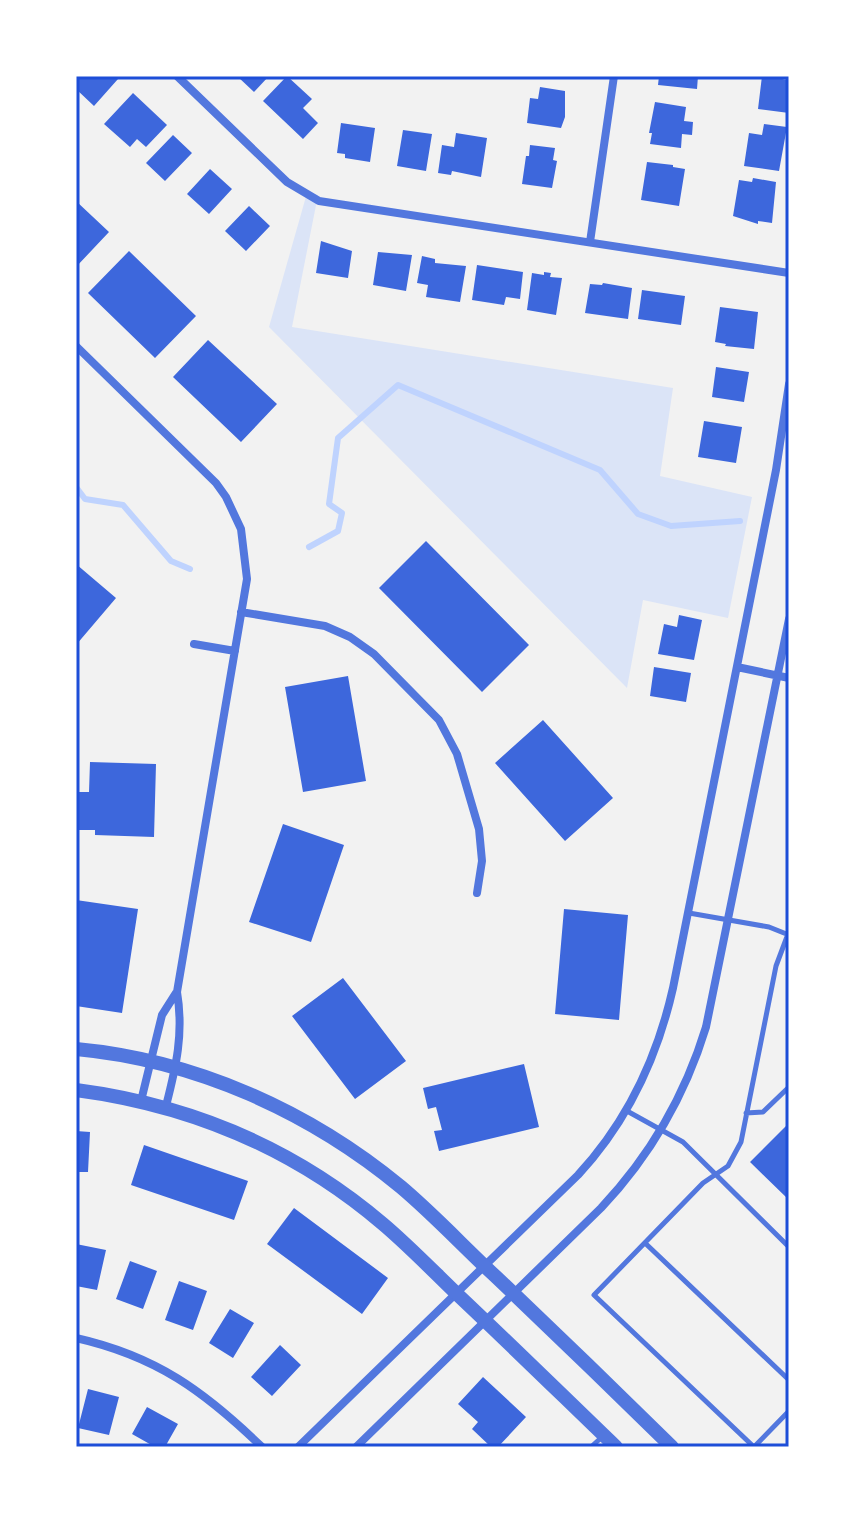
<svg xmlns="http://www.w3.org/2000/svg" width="865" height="1523" font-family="'DM Sans',sans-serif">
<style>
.green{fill:#dbe4f7}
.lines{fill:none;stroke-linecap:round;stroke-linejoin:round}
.stream{stroke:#bfd3fe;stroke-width:6}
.building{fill:#3d67dc}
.service{stroke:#5277de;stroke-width:5}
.minor{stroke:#5277de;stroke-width:8}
.tertiary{stroke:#5277de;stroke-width:14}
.neatline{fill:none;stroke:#1d4ed8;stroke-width:3}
</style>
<rect width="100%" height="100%" fill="#f2f2f2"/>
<!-- green -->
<path class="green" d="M307,193L318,195L292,327L673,388L660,476L752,497L728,618L643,600L627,688L269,327Z"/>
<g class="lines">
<!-- stream -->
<path class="stream" d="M76,487L85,499L123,505L171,561L190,569
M309,547L338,531L342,513L329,504L338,438L398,385L600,470L638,514L671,526L740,521"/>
</g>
<!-- building -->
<path class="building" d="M76,76H115L118,79L94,106L76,89Z
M237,76H269L254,92Z
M287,76L312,99L303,108L318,123L303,139L263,101Z
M659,76H698L697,89L658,85Z
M762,76L789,80V113L758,109Z
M540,87L565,91V117L561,128L527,123L530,98L538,99Z
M133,93L167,125L146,147L137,139L130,147L104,124Z
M655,102L686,107L684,121L693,122L692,135L682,134L681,148L650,144L652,133H649Z
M341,123L375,128L370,162L345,158V154L337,153Z
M764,124L787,127L779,171L744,166L749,133L762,135Z
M403,130L432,134L426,171L397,166Z
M456,133L487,138L481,177L452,171L451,175L438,173L442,145L454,147Z
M173,135L192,153L165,181L146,163Z
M530,145L555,148L553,160L557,161L552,188L522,184L526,156H529Z
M647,162L673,165V167L685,169L679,206L641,200Z
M210,169L232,189L209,214L187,194Z
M753,178L776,182L772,223L758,221V224L733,216L739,180L752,182Z
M76,201L109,232L76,267Z
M249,206L270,226L246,251L225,231Z
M321,241L352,251L348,278L316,273Z
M129,251L196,316L155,358L88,293Z
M378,252L412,255L406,291L373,285Z
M422,256L435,259V263L466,266L460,302L426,297L428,285L417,283Z
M477,265L523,272L520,299L506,297L504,305L472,300Z
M544,272L551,273L550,277L562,278L556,315L527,310L532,273L544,275Z
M603,283L632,288L628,319L585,313L590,284L602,285Z
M642,290L685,296L681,325L638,319Z
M720,307L758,312L754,349L725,346L726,344L715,342Z
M208,340L277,404L241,442L173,377Z
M716,367L749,372L744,402L712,397Z
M704,421L742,427L736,463L698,457Z
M426,541L529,645L482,692L379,588Z
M76,564L116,598L76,645Z
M679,615L702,620L694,660L658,654L664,624L677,627Z
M654,667L691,673L686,702L650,696Z
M348,676L366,781L303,792L285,687Z
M543,720L613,798L565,841L495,763Z
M90,762L156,764L154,837L95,835V830H76L78,792H89Z
M283,824L344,845L311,942L249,922Z
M76,900L138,909L122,1013L76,1006Z
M564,909L628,915L619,1020L555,1014Z
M343,978L406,1061L355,1099L292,1016Z
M524,1064L539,1127L439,1151L434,1131L442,1130L436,1107L428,1109L423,1088Z
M789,1123V1200L750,1162Z
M76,1131L90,1132L88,1172H76Z
M144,1145L248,1181L234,1220L131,1185Z
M294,1208L388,1278L362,1314L267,1244Z
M76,1244L106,1250L97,1290L76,1286Z
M130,1261L157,1271L143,1309L116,1299Z
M179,1281L207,1291L193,1330L165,1320Z
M230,1309L254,1323L233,1358L209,1343Z
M280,1345L301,1365L272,1396L251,1377Z
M483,1377L526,1417L498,1447H491L472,1429L478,1422L458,1404Z
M88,1389L119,1397L109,1435L78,1428Z
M147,1407L178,1424L165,1447H155L132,1434Z"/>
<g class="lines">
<!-- service -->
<path class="service" d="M689,913L769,927L789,935
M788,934L776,966L741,1142L728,1166L703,1183L594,1295L754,1447L789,1411
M627,1111L683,1142L789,1247
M746,1113L763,1112L789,1087
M645,1243L789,1380
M591,1447L602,1437"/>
<!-- minor -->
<path class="minor" d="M177,76L287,182L319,201L789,273
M590,242L614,76
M76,346L216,483L226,497L241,529L247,579L177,992C184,1033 176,1067 166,1106
M241,612L325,626L350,637L374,654L439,720L457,754L479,829L482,861L477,893
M194,644L235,651
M737,667L789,678
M141,1101L162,1015L176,993
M76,1338C156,1356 204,1391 262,1447
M298,1447L578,1175C628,1121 657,1059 673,988L776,470L789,384
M356,1447L601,1208C651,1155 685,1096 706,1027L789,619"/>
<!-- tertiary -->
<path class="tertiary" d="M76,1049C195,1060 309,1111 401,1187C433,1214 462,1245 493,1274C553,1331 613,1389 672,1447
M76,1090C190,1105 295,1149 383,1224C409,1246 433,1271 458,1295C511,1345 563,1396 616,1447"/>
</g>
<!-- border -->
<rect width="865" height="1523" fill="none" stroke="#ffffff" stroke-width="156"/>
<rect x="78" y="78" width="709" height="1367" class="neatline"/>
</svg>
